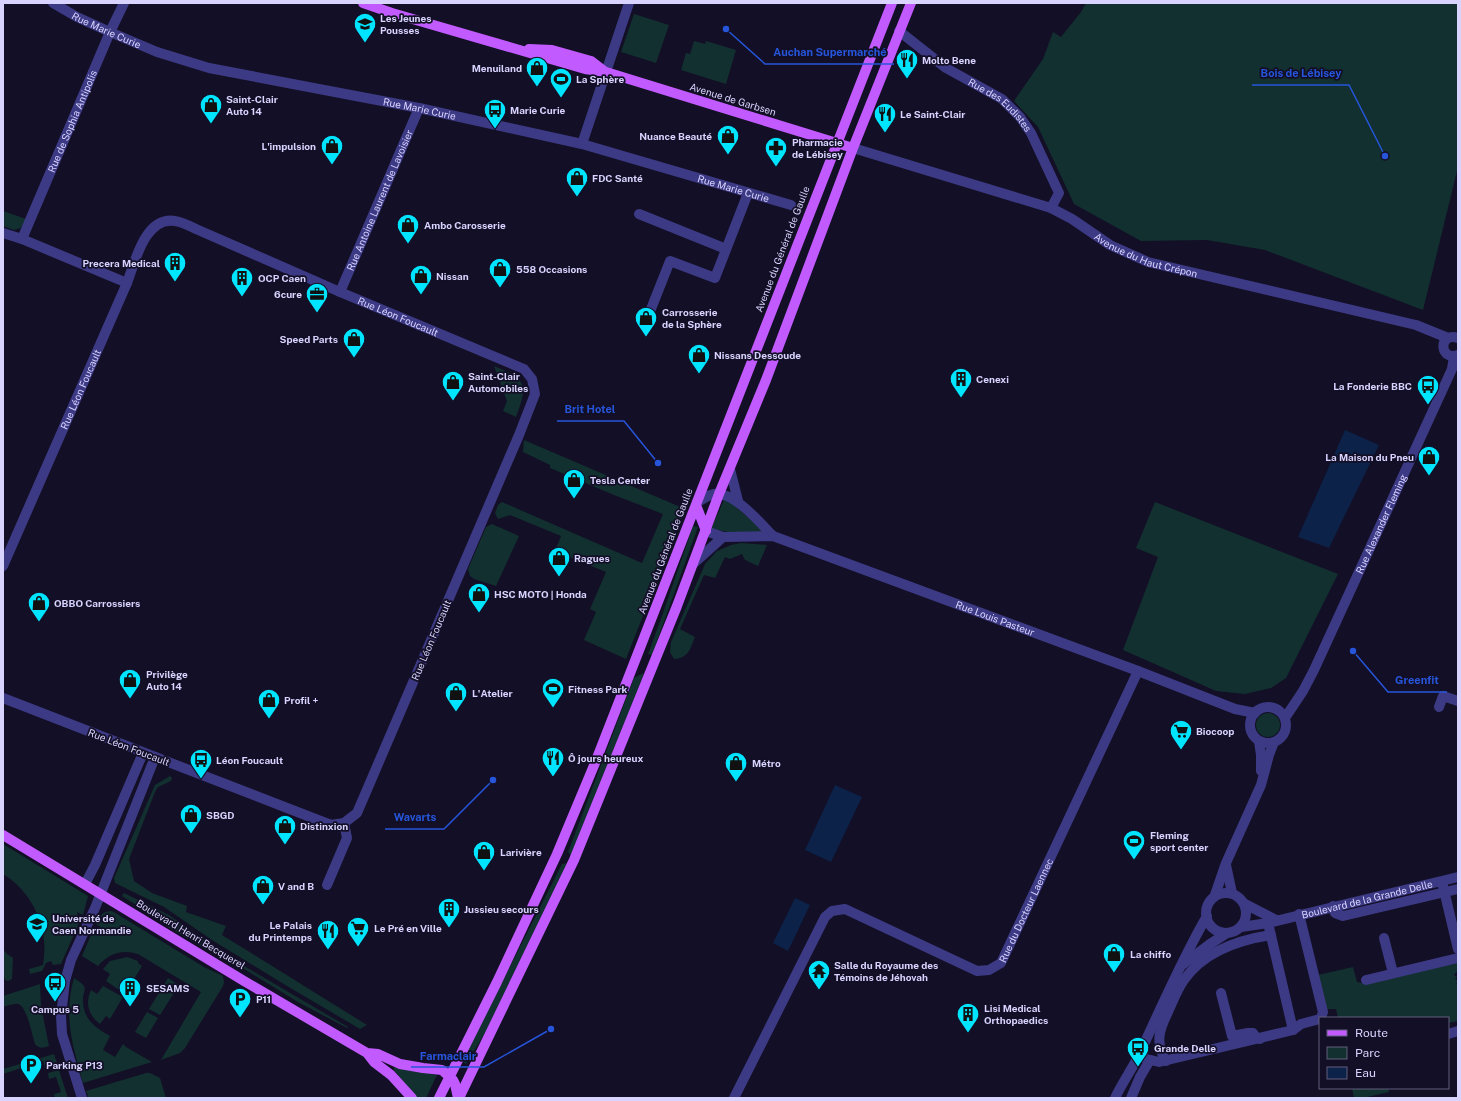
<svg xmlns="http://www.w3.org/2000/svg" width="1461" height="1101" font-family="'Public Sans',sans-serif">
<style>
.green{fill:#12302f}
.water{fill:#0c2248}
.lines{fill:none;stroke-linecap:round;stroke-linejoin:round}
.minor{stroke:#3d3a85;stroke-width:10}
.major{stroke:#c25bff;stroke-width:10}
.labels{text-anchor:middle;stroke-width:3.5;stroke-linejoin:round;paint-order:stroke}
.poi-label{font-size:10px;font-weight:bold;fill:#d9d4ff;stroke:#130f26;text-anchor:start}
.street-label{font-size:10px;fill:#d9d4ff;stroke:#130f26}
.leader{fill:none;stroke:#2655da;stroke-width:1.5}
.callout-dot{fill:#2655da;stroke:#130f26;stroke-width:1.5}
.callout-label{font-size:11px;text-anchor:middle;font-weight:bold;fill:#2655da;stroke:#130f26;stroke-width:3.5;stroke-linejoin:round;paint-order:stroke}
</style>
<rect width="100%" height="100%" fill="#130f26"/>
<!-- green -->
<path class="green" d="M1086,3H1458V167L1423,310L1265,250L1207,240L1141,241L1074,204L1038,127L1014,101L1043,59L1053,32L1061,37L1081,12Z
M634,14L669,25L656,63L621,52Z
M694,41L705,44L706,41L736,50L726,84L681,70L686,53L690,54Z
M3,211L26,219L21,228L14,230L3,226Z
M494,366C527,379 528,385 516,417L503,411L507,401Z
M524,440L685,509L626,659L584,640L596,612L590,609L606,572L555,551L561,536L510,515L498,519L495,513L498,505L502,502L642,563L663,514L614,495L550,468V465L523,452Z
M724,500L734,505L764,532L734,533L711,529Z
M1155,502L1338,574L1286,678L1271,688L1245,694L1216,691L1123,650L1158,557L1136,548Z
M492,524L519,536L496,586L474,579L470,576L468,569L486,527Z
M693,526L698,527L652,655L648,654L662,616Z
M741,543L767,545L758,566L745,560L742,554L730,559L725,557L715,578L704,575L680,629L695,637C690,649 689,658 674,659L670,652L671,642L705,564L717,551L731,545Z
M643,673V676L571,855L568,852L634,678Z
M1256 725a12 12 0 1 1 24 0a12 12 0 1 1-24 0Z
M170,776L172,778L171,781L158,787L155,792L129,859L134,881L152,893L187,906L186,912L226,926L222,935L367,1025L360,1029L287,986L212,940L164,907L115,883L114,878L155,785Z
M3,844L88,896L83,915L77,912L79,923L61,964L53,965L51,961L46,963L42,971L30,974L29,969L43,965C44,957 45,949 44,941C42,914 26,888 3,874Z
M567,863L485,1033L466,1064L462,1061L562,864Z
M124,893L169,915L229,957L348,1027L347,1028L298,1002L231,961L209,951L168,927L152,915L122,896Z
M112,911L204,967L223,976L224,982L223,986L185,1048L180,1053L161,1060L201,992L138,954C122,949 109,953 98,966L82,956L93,930L101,927L96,924C99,915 103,911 112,911Z
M3,949L7,954L13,958L12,979L8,981L5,980L4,976Z
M127,957L138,961V963L142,966L125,994L106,981L110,974L103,969L110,961Z
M1457,963L1458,970L1454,975L1457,977L1455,979L1458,981L1456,984L1458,985V1021L1448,1023V1018H1338L1336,1009H1327L1318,975L1353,967L1357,982L1362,983Z
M74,978C77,980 82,983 84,986C86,990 83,994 83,998C82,1018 94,1027 110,1036L103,1050L115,1057L123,1044L126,1047L152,1062L83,1083C73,1047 63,1016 74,978Z
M168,978L179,985L160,1015L149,1009Z
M40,984L41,1006L49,1046C43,1048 39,1049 35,1044C32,1035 27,1006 18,1004C14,1003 7,1006 3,1007V996Z
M103,986L123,997L110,1019L106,1016L100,1024C88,1015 85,1003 91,990L97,994Z
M147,1012L158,1018L146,1038L135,1032Z
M54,1054L57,1063L45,1067L43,1061L3,1074V1069Z
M394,1067L437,1075L426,1098H416L394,1070Z
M59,1070L68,1098H55L54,1094L61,1092L56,1077L49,1079L48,1073Z
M146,1073H150L160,1078L166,1098H89L86,1091Z
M1352,1088H1388L1389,1092L1363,1098H1354Z"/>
<!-- water -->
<path class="water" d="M1345,430L1379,445L1329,548L1298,537Z
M835,785L862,797L831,862L805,850Z
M795,898L810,905L788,951L773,943Z"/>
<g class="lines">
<!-- minor -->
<g class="minor">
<path id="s1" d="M53,3L77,17L110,32L157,52L209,68L419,108L582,144L791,205"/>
<path id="s2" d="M899,31L946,68L1002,99L1020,117L1031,133L1059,193L1051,208"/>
<path d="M582,144L629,3"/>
<path id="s3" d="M853,148L1051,208L1072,219L1110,245L1148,262L1416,325L1448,338"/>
<path d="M639,214L726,249"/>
<path d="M3,233L22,239L127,283"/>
<path id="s4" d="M22,239L110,32L124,3"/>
<path id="s5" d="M340,292L419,108"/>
<path d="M651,309L670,261L715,278L748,193"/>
<path d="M1458,338C1438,331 1439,362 1458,355"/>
<path d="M730,469L738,501"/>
<path d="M697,502C702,500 708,495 714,494C734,491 760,523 773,536"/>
<path id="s6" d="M706,531L723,537L773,536L1138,671L1235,709L1255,713"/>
<path d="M693,564L723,537"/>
<path id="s7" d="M3,566L127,283C135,262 145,216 175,221C182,222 190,226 196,229L340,292L524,369L532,379L535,394L519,435L357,813L344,823L331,825L3,698"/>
<path d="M1439,707L1443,696L1458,701"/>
<circle cx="1268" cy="725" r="18"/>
<path id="s8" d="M1285,718L1303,691L1314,670L1452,369L1454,356"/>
<path d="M1259,741L1261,755V771"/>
<path d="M1226,865L1232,893"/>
<path d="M85,884L95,865L143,753"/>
<path d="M327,885L347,838L344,823"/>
<path d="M1443,886L1458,949"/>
<circle cx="1226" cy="913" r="20"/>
<path d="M1215,895L1226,863L1261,785L1269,755L1274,742"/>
<path d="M1245,904L1276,920"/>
<path d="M1333,906L1335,913L1343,916L1458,889"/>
<path d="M1299,914L1323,1012L1321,1018"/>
<path id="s9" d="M1241,927L1268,923L1458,877"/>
<path d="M1384,938L1393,973"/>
<path d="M1182,965L1210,944L1227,933"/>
<path d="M1366,980L1458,958"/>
<path d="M1221,993L1232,1036L1248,1033H1253L1255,1036L1260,1039"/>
<path d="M1293,1030L1301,1024L1320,1019"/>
<path d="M1448,1034L1458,1031"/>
<path d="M1138,1057L1159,1062L1293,1030L1268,923"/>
<path d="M1166,1061C1155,1043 1159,1030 1168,1012C1173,1001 1177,990 1184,980C1204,951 1238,940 1271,935"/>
<path d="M82,1098L62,1034L61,1016L65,981L71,960L95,908L155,757"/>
<path id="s10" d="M734,1098L825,917L832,911L845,909L977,971L989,970L1001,963L1138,671"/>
<path d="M1115,1098C1122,1083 1132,1069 1139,1055C1161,1008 1181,961 1207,916"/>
<path d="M1131,1098L1140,1077L1150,1060"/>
</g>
<!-- major -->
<path class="major" d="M363,3L392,13L585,69L606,72L853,148
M529,49L552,50L591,61L604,71
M696,505L706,531
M3,835L244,981L367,1053L374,1062L391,1075L412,1098
M367,1053L378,1054L400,1064L423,1068L442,1070L453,1080L455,1084L458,1098
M439,1098L497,982L557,854L595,763L892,3
M459,1098L574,860L677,606L719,494L766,380L853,148L911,3"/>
</g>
<!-- icons -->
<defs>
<g id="school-pin" transform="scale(1.15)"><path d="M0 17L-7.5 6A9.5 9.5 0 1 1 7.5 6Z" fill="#00e5ff" stroke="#130f26"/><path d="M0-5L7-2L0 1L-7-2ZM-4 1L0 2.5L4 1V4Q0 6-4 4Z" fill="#111"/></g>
<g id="restaurant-pin" transform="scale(1.15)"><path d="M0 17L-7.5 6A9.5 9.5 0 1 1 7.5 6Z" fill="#00e5ff" stroke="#130f26"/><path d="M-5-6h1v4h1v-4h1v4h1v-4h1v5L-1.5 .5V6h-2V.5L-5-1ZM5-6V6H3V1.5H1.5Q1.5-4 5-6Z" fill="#111"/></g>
<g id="shop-pin" transform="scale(1.15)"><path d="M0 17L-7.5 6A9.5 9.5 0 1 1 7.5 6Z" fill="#00e5ff" stroke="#130f26"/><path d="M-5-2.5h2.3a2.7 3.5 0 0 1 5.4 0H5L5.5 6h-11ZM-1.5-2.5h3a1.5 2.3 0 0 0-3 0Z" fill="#111"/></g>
<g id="stadium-pin" transform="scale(1.15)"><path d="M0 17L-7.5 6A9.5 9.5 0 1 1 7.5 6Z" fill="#00e5ff" stroke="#130f26"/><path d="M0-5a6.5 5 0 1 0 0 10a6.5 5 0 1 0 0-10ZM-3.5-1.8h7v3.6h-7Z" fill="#111"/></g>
<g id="bus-pin" transform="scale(1.15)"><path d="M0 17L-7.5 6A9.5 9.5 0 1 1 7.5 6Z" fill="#00e5ff" stroke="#130f26"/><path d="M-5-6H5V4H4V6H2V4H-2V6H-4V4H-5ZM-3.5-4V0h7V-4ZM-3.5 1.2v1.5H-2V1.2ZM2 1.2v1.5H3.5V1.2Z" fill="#111"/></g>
<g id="pharmacy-pin" transform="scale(1.15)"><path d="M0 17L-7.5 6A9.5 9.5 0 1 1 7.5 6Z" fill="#00e5ff" stroke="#130f26"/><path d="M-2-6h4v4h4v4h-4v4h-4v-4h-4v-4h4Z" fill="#111"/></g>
<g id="building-pin" transform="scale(1.15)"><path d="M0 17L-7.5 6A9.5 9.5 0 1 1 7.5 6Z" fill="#00e5ff" stroke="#130f26"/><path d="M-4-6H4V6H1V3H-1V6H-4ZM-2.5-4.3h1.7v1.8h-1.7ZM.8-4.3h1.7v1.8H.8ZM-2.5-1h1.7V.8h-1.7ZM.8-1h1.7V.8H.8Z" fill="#111"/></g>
<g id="office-pin" transform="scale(1.15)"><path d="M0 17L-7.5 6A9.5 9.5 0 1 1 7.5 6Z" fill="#00e5ff" stroke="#130f26"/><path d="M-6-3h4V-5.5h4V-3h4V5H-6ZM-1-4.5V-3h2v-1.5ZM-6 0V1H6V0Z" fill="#111"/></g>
<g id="supermarket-pin" transform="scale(1.15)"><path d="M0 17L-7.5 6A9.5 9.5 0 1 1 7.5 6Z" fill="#00e5ff" stroke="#130f26"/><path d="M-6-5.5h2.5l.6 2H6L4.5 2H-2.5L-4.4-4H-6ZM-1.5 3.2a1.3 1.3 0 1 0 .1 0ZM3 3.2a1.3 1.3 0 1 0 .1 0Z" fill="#111"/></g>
<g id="university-pin" transform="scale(1.15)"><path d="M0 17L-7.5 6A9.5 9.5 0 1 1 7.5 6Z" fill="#00e5ff" stroke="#130f26"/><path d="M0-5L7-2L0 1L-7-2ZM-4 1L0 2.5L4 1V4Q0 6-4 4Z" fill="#111"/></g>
<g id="temple-pin" transform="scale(1.15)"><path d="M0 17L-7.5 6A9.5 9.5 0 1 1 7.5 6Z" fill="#00e5ff" stroke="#130f26"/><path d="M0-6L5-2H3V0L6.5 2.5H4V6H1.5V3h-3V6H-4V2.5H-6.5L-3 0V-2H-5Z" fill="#111"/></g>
<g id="parking-pin" transform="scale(1.15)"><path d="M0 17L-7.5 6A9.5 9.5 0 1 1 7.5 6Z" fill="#00e5ff" stroke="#130f26"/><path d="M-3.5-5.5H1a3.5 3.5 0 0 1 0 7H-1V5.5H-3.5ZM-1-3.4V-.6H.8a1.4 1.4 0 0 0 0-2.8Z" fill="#111"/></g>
</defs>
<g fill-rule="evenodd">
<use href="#school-pin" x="365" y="24"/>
<use href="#restaurant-pin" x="907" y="60"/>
<use href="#shop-pin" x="537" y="68"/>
<use href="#stadium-pin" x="561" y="79"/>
<use href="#shop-pin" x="211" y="105"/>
<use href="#bus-pin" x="495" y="110"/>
<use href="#restaurant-pin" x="885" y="114"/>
<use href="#shop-pin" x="728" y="136"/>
<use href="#shop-pin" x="332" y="146"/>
<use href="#pharmacy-pin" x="776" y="148"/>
<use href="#shop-pin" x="577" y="178"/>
<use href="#shop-pin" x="408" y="225"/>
<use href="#building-pin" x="175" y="263"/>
<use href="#shop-pin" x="500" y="269"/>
<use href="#shop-pin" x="421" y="276"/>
<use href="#building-pin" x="242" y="278"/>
<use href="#office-pin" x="317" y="294"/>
<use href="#shop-pin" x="646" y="318"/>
<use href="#shop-pin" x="354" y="339"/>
<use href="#shop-pin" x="699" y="355"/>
<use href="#building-pin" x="961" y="379"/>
<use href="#shop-pin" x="453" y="382"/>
<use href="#bus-pin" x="1428" y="386"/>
<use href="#shop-pin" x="1429" y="457"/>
<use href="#shop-pin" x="574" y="480"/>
<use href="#shop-pin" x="559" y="558"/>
<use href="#shop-pin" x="479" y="594"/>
<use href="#shop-pin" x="39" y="603"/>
<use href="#shop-pin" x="130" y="680"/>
<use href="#stadium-pin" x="553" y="689"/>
<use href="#shop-pin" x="456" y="693"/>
<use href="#shop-pin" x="269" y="700"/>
<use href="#supermarket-pin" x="1181" y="731"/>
<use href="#restaurant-pin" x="553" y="758"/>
<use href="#bus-pin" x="201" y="760"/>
<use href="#shop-pin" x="736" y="763"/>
<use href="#shop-pin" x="191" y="815"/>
<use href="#shop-pin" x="285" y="826"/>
<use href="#stadium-pin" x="1134" y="841"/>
<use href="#shop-pin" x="484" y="852"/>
<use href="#shop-pin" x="263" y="886"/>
<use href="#building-pin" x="449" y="909"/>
<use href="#university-pin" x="37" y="924"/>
<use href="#supermarket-pin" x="358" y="928"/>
<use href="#restaurant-pin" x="328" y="931"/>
<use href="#shop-pin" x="1114" y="954"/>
<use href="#temple-pin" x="819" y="971"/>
<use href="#bus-pin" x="55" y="983"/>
<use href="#building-pin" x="130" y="988"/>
<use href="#parking-pin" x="240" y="999"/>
<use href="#building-pin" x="968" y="1014"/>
<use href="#bus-pin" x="1138" y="1048"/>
<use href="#parking-pin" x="31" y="1065"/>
</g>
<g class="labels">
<!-- poi labels -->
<g class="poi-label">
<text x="380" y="22">Les Jeunes<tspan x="380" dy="12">Pousses</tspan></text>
<text x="922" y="64">Molto Bene</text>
<text x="522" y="72" text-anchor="end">Menuiland</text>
<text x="576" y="83">La Sphère</text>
<text x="226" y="103">Saint-Clair<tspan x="226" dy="12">Auto 14</tspan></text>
<text x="510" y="114">Marie Curie</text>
<text x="900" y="118">Le Saint-Clair</text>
<text x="712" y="140" text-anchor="end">Nuance Beauté</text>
<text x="792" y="146">Pharmacie<tspan x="792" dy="12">de Lébisey</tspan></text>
<text x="316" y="150" text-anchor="end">L'impulsion</text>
<text x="592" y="182">FDC Santé</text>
<text x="424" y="229">Ambo Carosserie</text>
<text x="160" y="267" text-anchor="end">Precera Medical</text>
<text x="516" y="273">558 Occasions</text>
<text x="436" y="280">Nissan</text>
<text x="258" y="282">OCP Caen</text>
<text x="302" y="298" text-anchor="end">6cure</text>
<text x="662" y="316">Carrosserie<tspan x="662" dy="12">de la Sphère</tspan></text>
<text x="338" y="343" text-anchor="end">Speed Parts</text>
<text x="714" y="359">Nissans Dessoude</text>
<text x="468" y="380">Saint-Clair<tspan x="468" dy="12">Automobiles</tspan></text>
<text x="976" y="383">Cenexi</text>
<text x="1412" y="390" text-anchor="end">La Fonderie BBC</text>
<text x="1414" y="461" text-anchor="end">La Maison du Pneu</text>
<text x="590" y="484">Tesla Center</text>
<text x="574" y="562">Ragues</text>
<text x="494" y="598">HSC MOTO | Honda</text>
<text x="54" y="607">OBBO Carrossiers</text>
<text x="146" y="678">Privilège<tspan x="146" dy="12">Auto 14</tspan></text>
<text x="568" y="693">Fitness Park</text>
<text x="472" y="697">L'Atelier</text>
<text x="284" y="704">Profil +</text>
<text x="1196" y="735">Biocoop</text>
<text x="568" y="762">Ô jours heureux</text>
<text x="216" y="764">Léon Foucault</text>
<text x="752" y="767">Métro</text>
<text x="206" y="819">SBGD</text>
<text x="300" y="830">Distinxion</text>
<text x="1150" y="839">Fleming<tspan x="1150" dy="12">sport center</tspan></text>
<text x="500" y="856">Larivière</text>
<text x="278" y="890">V and B</text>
<text x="464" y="913">Jussieu secours</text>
<text x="52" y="922">Université de<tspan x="52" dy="12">Caen Normandie</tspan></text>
<text x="312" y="929" text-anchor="end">Le Palais<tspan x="312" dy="12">du Printemps</tspan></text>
<text x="374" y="932">Le Pré en Ville</text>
<text x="1130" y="958">La chiffo</text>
<text x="834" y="969">Salle du Royaume des<tspan x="834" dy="12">Témoins de Jéhovah</tspan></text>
<text x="146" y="992">SESAMS</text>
<text x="256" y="1003">P11</text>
<text x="984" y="1012">Lisi Medical<tspan x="984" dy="12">Orthopaedics</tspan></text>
<text x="55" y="1013" text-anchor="middle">Campus 5</text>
<text x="1154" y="1052">Grande Delle</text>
<text x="46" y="1069">Parking P13</text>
</g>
<!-- street labels -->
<g class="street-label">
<text dy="4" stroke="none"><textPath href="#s1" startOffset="60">Rue Marie Curie</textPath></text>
<text transform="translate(733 99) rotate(17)" y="4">Avenue de Garbsen</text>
<text dy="4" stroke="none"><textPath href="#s2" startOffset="126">Rue des Eudistes</textPath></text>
<text dy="4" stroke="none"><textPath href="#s1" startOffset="384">Rue Marie Curie</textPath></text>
<text dy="4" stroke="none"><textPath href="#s4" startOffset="128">Rue de Sophia Antipolis</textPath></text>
<text dy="4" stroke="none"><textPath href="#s1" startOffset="708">Rue Marie Curie</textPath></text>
<text dy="4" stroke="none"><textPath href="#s5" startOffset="100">Rue Antoine Laurent de Lavoisier</textPath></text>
<text transform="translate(782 249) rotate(-69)" y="4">Avenue du Général de Gaulle</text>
<text dy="4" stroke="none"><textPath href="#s3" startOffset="314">Avenue du Haut Crépon</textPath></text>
<text dy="4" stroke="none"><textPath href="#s7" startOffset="637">Rue Léon Foucault</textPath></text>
<text dy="4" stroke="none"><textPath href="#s7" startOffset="193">Rue Léon Foucault</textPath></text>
<text dy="4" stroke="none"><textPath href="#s8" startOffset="217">Rue Alexander Fleming</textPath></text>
<text transform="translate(665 551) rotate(-69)" y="4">Avenue du Général de Gaulle</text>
<text dy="4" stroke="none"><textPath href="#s6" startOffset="305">Rue Louis Pasteur</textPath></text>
<text transform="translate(431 640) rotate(-67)" y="4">Rue Léon Foucault</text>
<text transform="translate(129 747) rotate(21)" y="4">Rue Léon Foucault</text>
<text dy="4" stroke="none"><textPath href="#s9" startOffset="129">Boulevard de la Grande Delle</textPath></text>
<text dy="4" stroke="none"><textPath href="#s10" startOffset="455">Rue du Docteur Laennec</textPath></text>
<text transform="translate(191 934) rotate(31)" y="4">Boulevard Henri Becquerel</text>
</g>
</g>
<!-- callouts -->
<path class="leader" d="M726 29L765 64H894M1385 156L1349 85H1252M658 463L624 421H557M1353 651L1388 692H1447M493 780L444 829H385M551 1029L484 1067H411"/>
<g class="callout-dot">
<circle cx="726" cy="29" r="4"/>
<circle cx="1385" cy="156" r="4"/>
<circle cx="658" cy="463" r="4"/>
<circle cx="1353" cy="651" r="4"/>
<circle cx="493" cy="780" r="4"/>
<circle cx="551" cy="1029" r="4"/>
</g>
<g class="callout-label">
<text x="830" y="56">Auchan Supermarché</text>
<text x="1301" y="77">Bois de Lébisey</text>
<text x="590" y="413">Brit Hotel</text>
<text x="1417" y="684">Greenfit</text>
<text x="415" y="821">Wavarts</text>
<text x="448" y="1060">Farmaclair</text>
</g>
<!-- border -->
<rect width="1461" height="1101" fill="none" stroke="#d9d4ff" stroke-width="8"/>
<!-- legend -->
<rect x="1319" y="1017" width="130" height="72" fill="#130f26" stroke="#625e7d"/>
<rect x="1327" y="1030" width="20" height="6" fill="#c25bff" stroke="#625e7d"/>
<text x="1355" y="1037" font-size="12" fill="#d9d4ff">Route</text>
<rect x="1327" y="1047" width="20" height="12" fill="#12302f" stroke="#625e7d"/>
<text x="1355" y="1057" font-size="12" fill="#d9d4ff">Parc</text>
<rect x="1327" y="1067" width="20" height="12" fill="#0c2248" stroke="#625e7d"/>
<text x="1355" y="1077" font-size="12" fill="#d9d4ff">Eau</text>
</svg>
